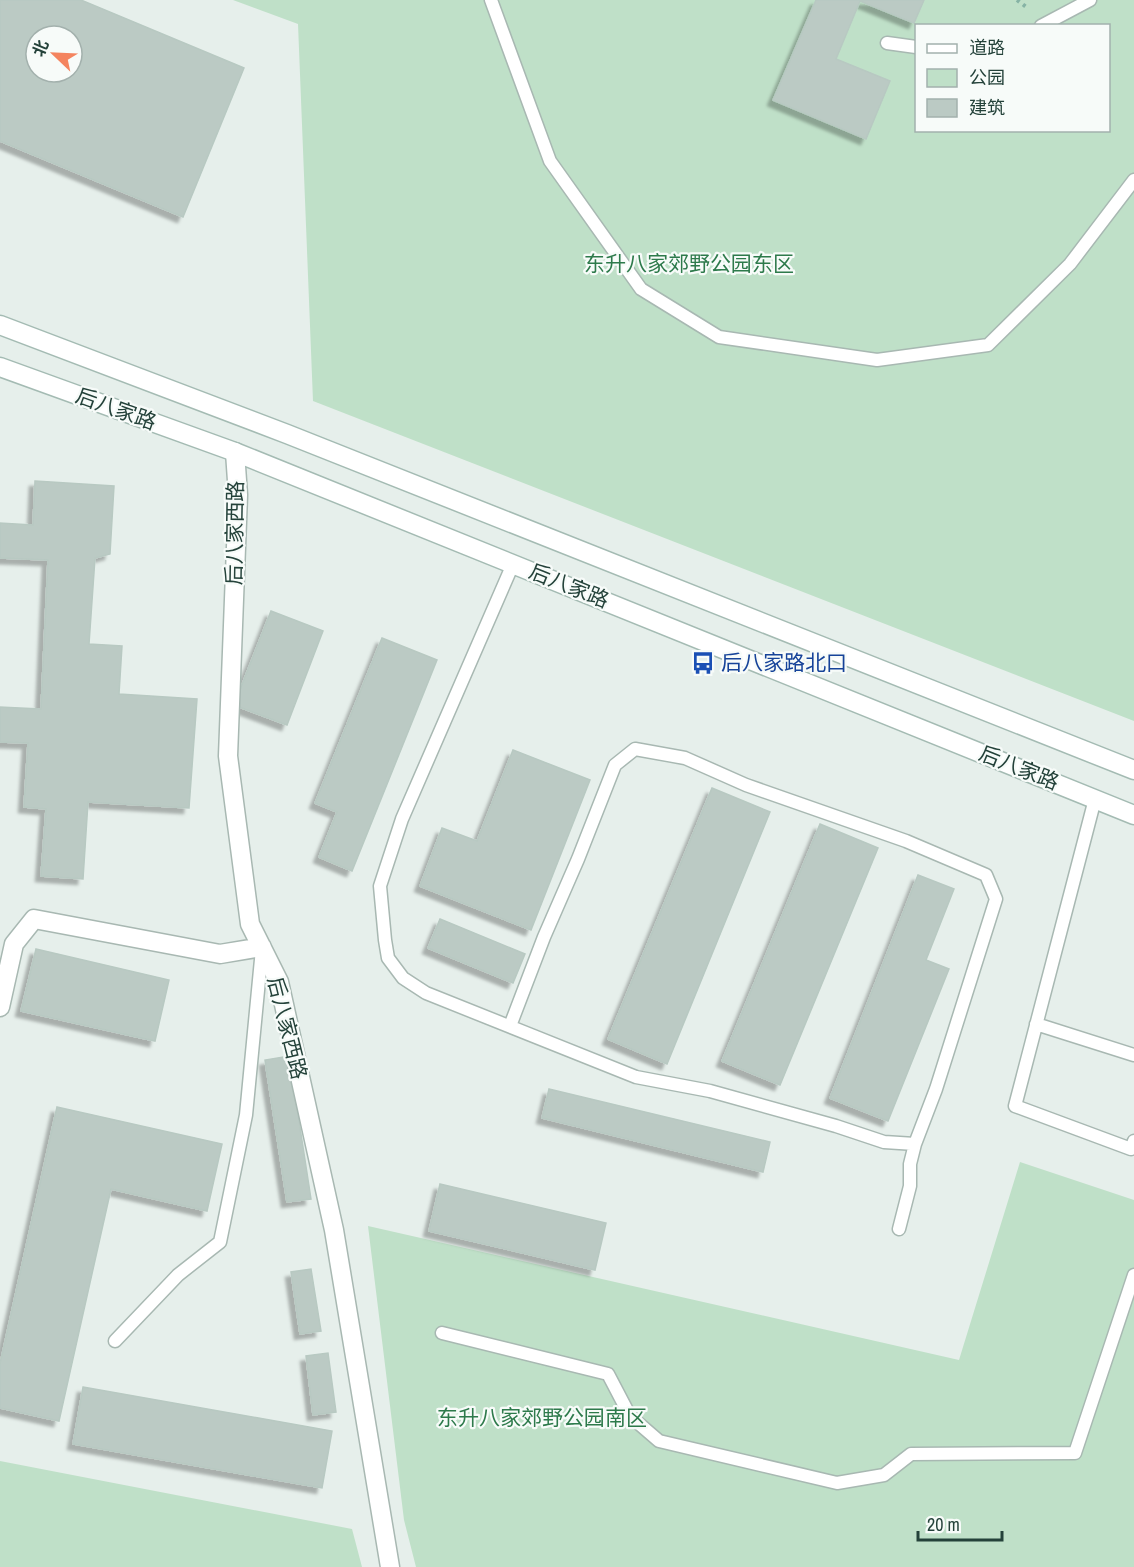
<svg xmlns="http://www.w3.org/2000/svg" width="1134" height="1567" font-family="'Archivo Narrow','Noto Sans SC',sans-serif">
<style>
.green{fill:#bfe0c8;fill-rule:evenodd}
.building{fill:#bbcac4;stroke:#b8c9c2;stroke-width:1.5;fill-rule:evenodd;filter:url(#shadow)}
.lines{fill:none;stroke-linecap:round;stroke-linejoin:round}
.lane-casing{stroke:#a8b8b2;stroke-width:15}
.street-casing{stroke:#a8b8b2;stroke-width:21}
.secondary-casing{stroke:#a4bbb3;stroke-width:21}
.path{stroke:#86b3a5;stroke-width:4;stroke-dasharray:3 4.5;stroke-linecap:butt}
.lane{stroke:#fff;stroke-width:12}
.street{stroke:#fff;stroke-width:18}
.secondary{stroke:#fff;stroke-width:18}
.labels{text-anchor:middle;stroke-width:4.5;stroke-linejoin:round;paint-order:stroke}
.park-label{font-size:21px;fill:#2d7a4b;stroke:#f7fbf9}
.street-label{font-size:21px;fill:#24423a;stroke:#f7fbf9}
.transit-label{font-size:21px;fill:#164399;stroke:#f7fbf9;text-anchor:start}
</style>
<defs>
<filter id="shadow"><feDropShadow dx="-5.5" dy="5.5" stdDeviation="1.5" flood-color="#0004"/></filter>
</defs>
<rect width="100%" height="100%" fill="#e6efeb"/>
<!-- green -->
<path class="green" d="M233,0H1134V721L313,401L298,24ZM916,26H1108V130H916Z
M1020,1162L1134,1200V1567H416L404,1520L368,1226L959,1360Z
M0,1461L352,1529L362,1567H0Z"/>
<!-- building -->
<path class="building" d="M0,0H81L244,68L183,217L0,141ZM36,36H72V72H36Z
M816,0H924L914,23L860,1L836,59L890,81L866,139L773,100Z
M35,481L114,486L110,554L95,558L89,644L122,646L119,694L197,699L189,808L88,802L83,879L41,876L46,809L24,807L28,743L0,742V707L41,709L48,560L0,558V523L33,525Z
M271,611L323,631L287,725L234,705Z
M382,638L437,660L352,871L319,857L337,812L315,803Z
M513,750L590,780L531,930L420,886L442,828L477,841Z
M712,788L770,812L667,1064L608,1039Z
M820,824L878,848L780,1085L722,1061Z
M918,875L954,889L926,960L949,969L888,1121L830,1098Z
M440,919L525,954L513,983L428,948Z
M36,949L169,980L155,1041L21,1011Z
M289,1056L311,1199L287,1202L265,1060Z
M549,1089L770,1142L763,1172L542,1118Z
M57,1107L222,1144L207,1211L111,1189L59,1421L0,1408V1364Z
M440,1184L606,1223L595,1270L429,1231Z
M311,1269L321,1331L300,1334L291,1272Z
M328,1353L336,1412L313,1415L306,1356Z
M83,1387L332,1431L322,1488L73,1444Z"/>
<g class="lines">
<!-- lane casing -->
<g class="lane-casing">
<path id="lane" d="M491,0L550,161L641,289L719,337L877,360L988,345L1070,264L1134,180
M1041,26L1090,0
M887,43L916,47
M1095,799L1015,1106L1131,1149L1134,1141
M1036,1024L1134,1055
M510,1026L544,937L578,859L615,765L635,749L685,758L746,785L906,841L986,875L996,899L936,1089L915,1144L884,1142L836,1126L710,1091L636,1077L426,993L403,978L388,958L385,940L380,886L402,819L513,564
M899,1229L910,1186V1164L915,1144
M442,1333L608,1374L630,1416L659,1441L837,1483L884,1475L911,1454L1075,1453L1134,1275
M115,1341L178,1275L220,1242L246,1115L262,949"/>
</g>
<!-- street casing -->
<g class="street-casing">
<path id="street" d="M235,452L238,495L228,756L250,924L279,982L334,1230L390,1567
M0,1007L14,944L34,919L220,954L262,947"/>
</g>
<!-- secondary casing -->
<g class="secondary-casing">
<path id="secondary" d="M0,325L287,434L1134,770
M0,367L235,452L1134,815"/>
</g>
<!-- path -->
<path class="path" d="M1017,0L1029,9"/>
<!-- lane -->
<use href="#lane" class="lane"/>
<!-- street -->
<use href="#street" class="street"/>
<!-- secondary -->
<use href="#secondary" class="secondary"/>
</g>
<!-- icons -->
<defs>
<g id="bus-bare" transform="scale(1.8)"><path d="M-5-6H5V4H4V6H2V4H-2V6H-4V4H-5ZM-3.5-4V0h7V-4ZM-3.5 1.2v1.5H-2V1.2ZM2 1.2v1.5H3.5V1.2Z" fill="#1a4fb4" stroke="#f7fbf9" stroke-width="2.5" paint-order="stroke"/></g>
</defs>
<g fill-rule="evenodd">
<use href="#bus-bare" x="703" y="663"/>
</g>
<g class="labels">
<!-- park labels -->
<g class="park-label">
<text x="689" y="271">东升八家郊野公园东区</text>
<text x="542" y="1425">东升八家郊野公园南区</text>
</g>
<!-- street labels -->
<g class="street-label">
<text transform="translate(116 409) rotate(20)" y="7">后八家路</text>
<text transform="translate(235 533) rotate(-89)" y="7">后八家西路</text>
<text transform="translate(569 586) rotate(22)" y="7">后八家路</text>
<text transform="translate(1019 768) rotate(22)" y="7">后八家路</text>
<text transform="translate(287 1028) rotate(76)" y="7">后八家西路</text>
</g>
<!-- transit labels -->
<g class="transit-label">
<text x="721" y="670">后八家路北口</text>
</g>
</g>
<!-- legend -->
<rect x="915" y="24" width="195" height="108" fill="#f7fbf9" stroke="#a3b1ad" stroke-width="1.5"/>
<rect x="927" y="44" width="30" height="9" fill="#ffffff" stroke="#a3b1ad" stroke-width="1.5"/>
<text x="969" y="54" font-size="18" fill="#24423a">道路</text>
<rect x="927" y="69" width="30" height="18" fill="#bfe0c8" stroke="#a3b1ad" stroke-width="1.5"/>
<text x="969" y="84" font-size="18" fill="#24423a">公园</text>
<rect x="927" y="99" width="30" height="18" fill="#bbcac4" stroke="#a3b1ad" stroke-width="1.5"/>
<text x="969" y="114" font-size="18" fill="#24423a">建筑</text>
<!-- north arrow -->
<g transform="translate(54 54) rotate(293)"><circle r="28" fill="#f7fbf9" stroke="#a3b1ad" stroke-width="1.5"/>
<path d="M0-4.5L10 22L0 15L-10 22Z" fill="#f4845f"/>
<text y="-9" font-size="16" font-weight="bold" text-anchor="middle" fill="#24423a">北</text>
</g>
<!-- scale -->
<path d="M918 1531v9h84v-9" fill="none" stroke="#24423a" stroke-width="3"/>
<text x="927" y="1531" font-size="18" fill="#24423a" stroke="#f7fbf9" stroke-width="4.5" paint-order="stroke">20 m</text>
</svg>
